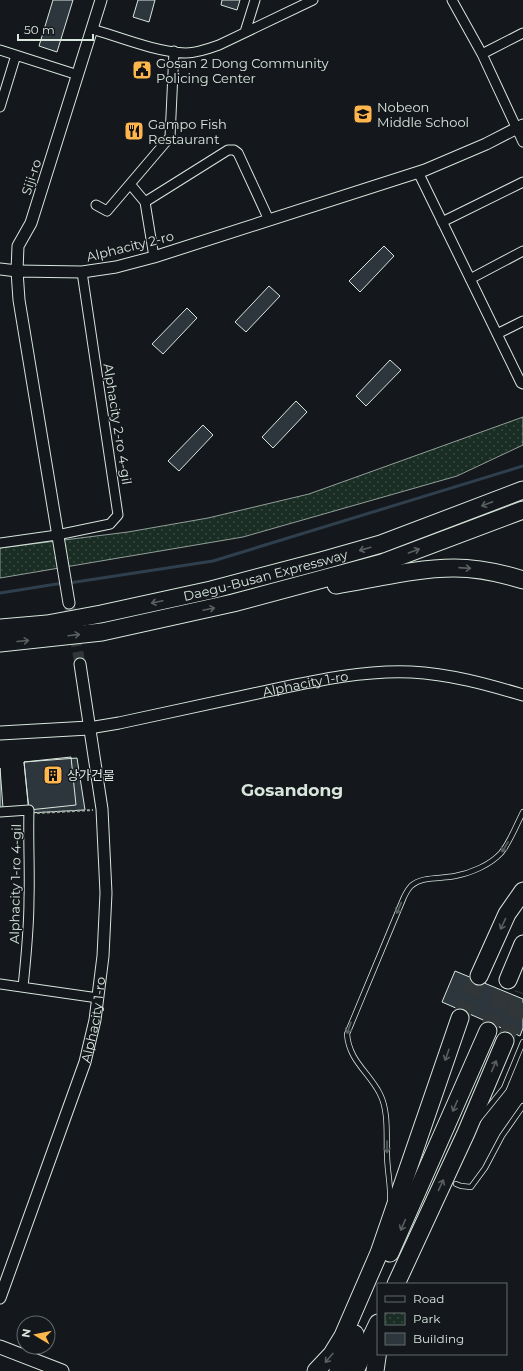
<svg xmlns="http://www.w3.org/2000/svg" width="523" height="1371" font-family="Montserrat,'Noto Sans KR',sans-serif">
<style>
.park{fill:url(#park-dots);stroke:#939e99}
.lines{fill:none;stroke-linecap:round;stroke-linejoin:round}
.stream{stroke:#2f3f4d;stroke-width:3}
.building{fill:#2c363c;stroke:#d8e6dc}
.tertiary-tunnel{stroke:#313739;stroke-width:11;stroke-dasharray:11 5.5;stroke-linecap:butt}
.motorway-tunnel{stroke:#313739;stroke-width:17;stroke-dasharray:17 8;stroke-linecap:butt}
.service-casing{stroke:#d8e6dc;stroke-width:6}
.minor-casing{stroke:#d8e6dc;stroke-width:11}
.tertiary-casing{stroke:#d8e6dc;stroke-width:13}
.secondary-casing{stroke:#d8e6dc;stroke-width:15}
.motorway-casing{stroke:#d8e6dc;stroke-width:19}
.path{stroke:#9da8a2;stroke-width:2;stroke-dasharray:3 2;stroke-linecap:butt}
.service{stroke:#14181c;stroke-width:4.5}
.minor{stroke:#14181c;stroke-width:9}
.tertiary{stroke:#14181c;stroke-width:11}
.secondary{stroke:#14181c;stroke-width:13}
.motorway{stroke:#14181c;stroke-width:17}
.oneway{stroke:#59605f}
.labels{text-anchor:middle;stroke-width:3;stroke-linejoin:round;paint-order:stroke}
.poi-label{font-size:13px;fill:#d8e6dc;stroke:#14181c;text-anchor:start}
.street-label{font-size:13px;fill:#d8e6dc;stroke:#14181c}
.district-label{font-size:17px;font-weight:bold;fill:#d8e6dc;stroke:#14181c}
</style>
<defs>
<pattern id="park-dots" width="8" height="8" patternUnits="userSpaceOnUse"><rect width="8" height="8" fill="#1a2d24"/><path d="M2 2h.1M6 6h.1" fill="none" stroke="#3b4b43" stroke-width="1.8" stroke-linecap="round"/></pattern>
</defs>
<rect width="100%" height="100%" fill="#14181c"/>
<!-- park -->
<path class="park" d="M523,417V445L457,476L243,537L0,578V548L128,532L208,518L309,494Z"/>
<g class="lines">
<!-- stream -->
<path class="stream" d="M69,583L213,561L523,466
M0,593L63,583"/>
</g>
<!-- building -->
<path class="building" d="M53,0H73L57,52L39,46Z
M138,0H155L149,22L133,17Z
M222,0H240L237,10L221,5Z
M384,246L394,256L360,292L349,281Z
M269,286L280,296L246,332L235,322Z
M187,308L197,318L163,354L152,344Z
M390,360L401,370L366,406L356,396Z
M296,401L307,412L273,448L262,437Z
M203,425L213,435L179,471L168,461Z
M71,757L76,805L29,810L24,762Z
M77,758L85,810L29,813L24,762Z
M0,768L3,808H0Z
M455,971L523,999V1028L520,1036L442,1002Z"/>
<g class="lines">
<!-- tertiary-tunnel -->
<path class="tertiary-tunnel" d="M69,603L80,664"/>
<!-- motorway-tunnel -->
<path class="motorway-tunnel" d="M460,1018L479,976
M488,1031L508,980
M505,1041L523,993"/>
<!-- service casing -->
<g class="service-casing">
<path id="service" d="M479,1119L504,1088L523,1042
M456,1184L461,1186L471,1187L485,1168L502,1136L523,1106
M390,1200C391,1185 387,1170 387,1154C386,1135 389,1112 380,1094C369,1072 349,1061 347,1034L404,897C406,893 408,889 411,886C422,876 441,879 455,876C471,873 490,865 501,853C510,842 517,824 523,812"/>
</g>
<!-- minor casing -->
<g class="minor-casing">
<path id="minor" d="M452,0L482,54L523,33
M92,29C119,37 159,53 186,53C197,53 208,49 219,45L313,0
M245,32L255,0
M0,50L78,75
M482,54L523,142
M0,107L16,55
M418,172L521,383L523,384
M130,184L145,202L154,257
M145,202L228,150H234L238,153L269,220
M96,205L107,211L170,137L174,51
M442,222L523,182
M470,279L523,251
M497,334L523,321
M0,543L57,535L110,524L118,515L82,272
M0,812L29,810C28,840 30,869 29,899C29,928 26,958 23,987
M0,984L98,998"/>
</g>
<!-- tertiary casing -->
<g class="tertiary-casing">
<g id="tertiary">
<path d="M0,269L17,271L18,246L31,223L101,0"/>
<path d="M69,603L19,300L17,271L82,272L116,267L154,257L425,170L486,144L523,125"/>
<path id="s1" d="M89,728L119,723C169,712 218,702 267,691C314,681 362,670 411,672C450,674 486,684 523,695"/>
<path id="s2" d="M0,1298L85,1062L95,1020L103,956L106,893L102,809L80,664"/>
</g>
</g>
<!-- secondary casing -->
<g class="secondary-casing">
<path id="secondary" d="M0,733L89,728
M0,1347L62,1371"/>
</g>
<!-- motorway casing -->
<g class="motorway-casing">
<g id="motorway">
<path d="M336,585C373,579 416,568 454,568C478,568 501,573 523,580"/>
<path id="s3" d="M0,628L47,624L101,614L211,590L321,561L381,544L523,490"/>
<path d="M0,643L102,632L233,603L382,563L523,510"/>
<path d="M479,976L507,914L523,891"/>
<path d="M508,980L523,944"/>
<path d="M390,1253L488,1031"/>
<path d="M396,1284L466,1133L505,1041"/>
<path d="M316,1371L332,1354L343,1336L379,1253L460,1018"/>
<path d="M338,1371L355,1334"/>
<path d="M355,1371L378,1323"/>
<path d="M375,1371L378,1350"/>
</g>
</g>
<!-- path -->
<path class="path" d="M37,813L93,810"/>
<!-- service -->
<use href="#service" class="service"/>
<!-- minor -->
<use href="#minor" class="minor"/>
<!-- tertiary -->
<use href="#tertiary" class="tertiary"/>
<!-- secondary -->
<use href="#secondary" class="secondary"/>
<!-- motorway -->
<use href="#motorway" class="motorway"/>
</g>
<!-- one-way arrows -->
<defs><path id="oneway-shaft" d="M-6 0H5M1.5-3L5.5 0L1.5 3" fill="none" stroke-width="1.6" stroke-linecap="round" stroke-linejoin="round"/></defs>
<g class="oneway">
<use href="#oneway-shaft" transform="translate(487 504) rotate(159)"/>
<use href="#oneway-shaft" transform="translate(365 549) rotate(164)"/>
<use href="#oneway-shaft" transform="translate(414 551) rotate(-20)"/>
<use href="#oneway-shaft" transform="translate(465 568) rotate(4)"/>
<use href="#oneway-shaft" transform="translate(157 602) rotate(168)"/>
<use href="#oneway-shaft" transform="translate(209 609) rotate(-12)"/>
<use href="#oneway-shaft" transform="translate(74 635) rotate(-7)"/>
<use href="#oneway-shaft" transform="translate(23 641) rotate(-5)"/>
<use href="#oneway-shaft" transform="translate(505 847) rotate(121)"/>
<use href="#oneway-shaft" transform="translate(399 908) rotate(113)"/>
<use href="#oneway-shaft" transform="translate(503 924) rotate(115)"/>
<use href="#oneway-shaft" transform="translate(349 1028) rotate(109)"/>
<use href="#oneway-shaft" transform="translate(447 1055) rotate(109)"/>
<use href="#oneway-shaft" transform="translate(494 1066) rotate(-67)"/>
<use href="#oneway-shaft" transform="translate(455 1106) rotate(114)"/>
<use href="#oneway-shaft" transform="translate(387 1147) rotate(90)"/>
<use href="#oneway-shaft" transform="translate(441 1185) rotate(-65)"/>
<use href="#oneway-shaft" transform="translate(403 1225) rotate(114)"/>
<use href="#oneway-shaft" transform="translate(329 1358) rotate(130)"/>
</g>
<!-- icons -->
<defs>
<g id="civic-square" transform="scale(1)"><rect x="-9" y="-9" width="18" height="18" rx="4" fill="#ffb74d" stroke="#14181c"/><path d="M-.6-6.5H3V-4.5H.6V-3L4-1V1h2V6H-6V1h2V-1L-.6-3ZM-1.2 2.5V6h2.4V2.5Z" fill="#111"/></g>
<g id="school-square" transform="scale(1)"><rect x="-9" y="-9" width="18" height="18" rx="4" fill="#ffb74d" stroke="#14181c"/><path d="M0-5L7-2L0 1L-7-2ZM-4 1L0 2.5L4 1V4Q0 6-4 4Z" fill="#111"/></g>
<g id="restaurant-square" transform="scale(1)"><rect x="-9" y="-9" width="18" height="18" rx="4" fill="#ffb74d" stroke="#14181c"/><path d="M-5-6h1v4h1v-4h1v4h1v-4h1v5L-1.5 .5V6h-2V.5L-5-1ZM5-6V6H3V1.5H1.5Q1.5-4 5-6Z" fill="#111"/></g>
<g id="building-square" transform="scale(1)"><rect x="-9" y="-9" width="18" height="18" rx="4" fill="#ffb74d" stroke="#14181c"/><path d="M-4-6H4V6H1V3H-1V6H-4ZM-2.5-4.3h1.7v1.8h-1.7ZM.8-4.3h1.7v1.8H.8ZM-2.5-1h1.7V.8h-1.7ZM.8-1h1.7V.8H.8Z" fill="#111"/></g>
</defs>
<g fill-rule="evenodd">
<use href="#civic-square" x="142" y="70"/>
<use href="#school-square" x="363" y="114"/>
<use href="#restaurant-square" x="134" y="131"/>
<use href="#building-square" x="53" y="775"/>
</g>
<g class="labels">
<!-- poi labels -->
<g class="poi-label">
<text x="156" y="68">Gosan 2 Dong Community<tspan x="156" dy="15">Policing Center</tspan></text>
<text x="377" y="112">Nobeon<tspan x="377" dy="15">Middle School</tspan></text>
<text x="148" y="129">Gampo Fish<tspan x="148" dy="15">Restaurant</tspan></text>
<text x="67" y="780">상가건물</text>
</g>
<!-- street labels -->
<g class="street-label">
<text transform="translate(31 177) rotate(-72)" y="5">Siji-ro</text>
<text transform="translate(130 246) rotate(-14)" y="5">Alphacity 2-ro</text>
<text transform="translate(118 424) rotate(81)" y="5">Alphacity 2-ro 4-gil</text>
<text dy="5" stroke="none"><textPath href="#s3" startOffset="271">Daegu-Busan Expressway</textPath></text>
<text dy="5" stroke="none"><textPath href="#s1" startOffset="221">Alphacity 1-ro</textPath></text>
<text transform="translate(15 884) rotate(-89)" y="5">Alphacity 1-ro 4-gil</text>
<text dy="5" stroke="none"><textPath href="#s2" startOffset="294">Alphacity 1-ro</textPath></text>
</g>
<!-- district labels -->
<g class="district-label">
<text x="292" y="796">Gosandong</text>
</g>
</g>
<!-- legend -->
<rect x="377" y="1283" width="130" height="72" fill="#14181c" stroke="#626a69"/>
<rect x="385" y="1296" width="20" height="6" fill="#14181c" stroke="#626a69"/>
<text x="413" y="1303" font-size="12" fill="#d8e6dc">Road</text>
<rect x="385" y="1313" width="20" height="12" fill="url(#park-dots)" stroke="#626a69"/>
<text x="413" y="1323" font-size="12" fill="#d8e6dc">Park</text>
<rect x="385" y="1333" width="20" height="12" fill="#2c363c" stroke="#626a69"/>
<text x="413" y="1343" font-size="12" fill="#d8e6dc">Building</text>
<!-- north arrow -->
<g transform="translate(36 1335) rotate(280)"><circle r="19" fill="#14181c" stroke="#626a69"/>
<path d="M0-3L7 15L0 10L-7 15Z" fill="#ffb74d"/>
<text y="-6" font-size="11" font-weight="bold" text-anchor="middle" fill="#d8e6dc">N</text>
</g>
<!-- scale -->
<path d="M18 34v6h75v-6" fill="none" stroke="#d8e6dc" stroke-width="2"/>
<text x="24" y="34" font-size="12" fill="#d8e6dc" stroke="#14181c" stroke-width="3" paint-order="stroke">50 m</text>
</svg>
